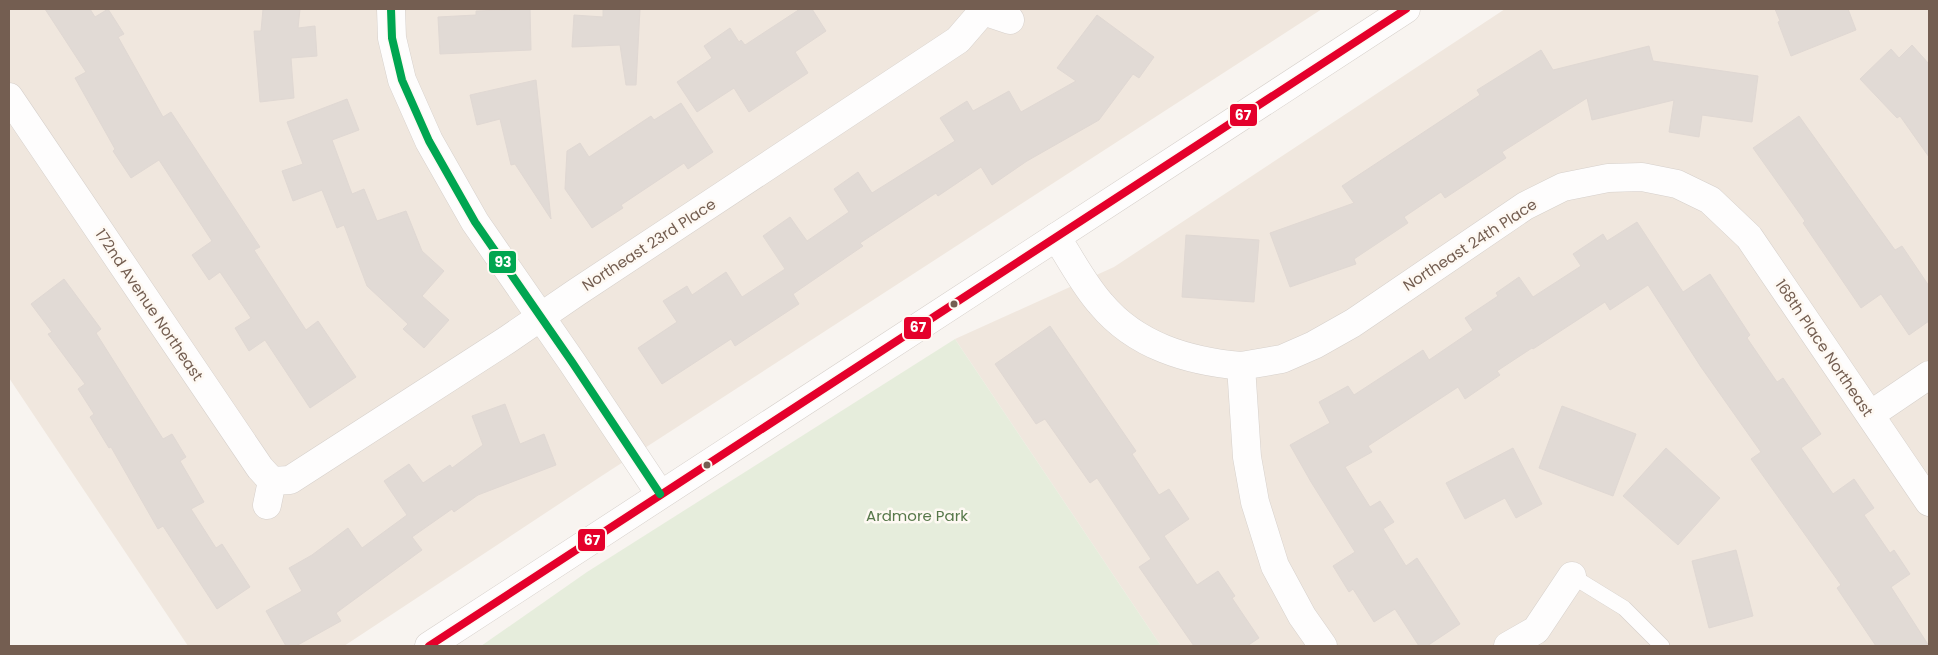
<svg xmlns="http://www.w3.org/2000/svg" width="1938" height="655" font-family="Poppins,sans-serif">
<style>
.residential{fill:#f0e7de}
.green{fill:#e6eddc}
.building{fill:#e1dad5;stroke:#e0d8d3}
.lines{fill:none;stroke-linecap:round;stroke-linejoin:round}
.lane-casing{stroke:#d6d0cb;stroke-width:16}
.street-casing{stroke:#d6d0cb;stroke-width:29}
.secondary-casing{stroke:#d6d0cb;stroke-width:29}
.lane{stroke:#fefdfd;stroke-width:15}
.street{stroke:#fefdfd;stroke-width:28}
.secondary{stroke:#fefdfd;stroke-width:28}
.bus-1-casing{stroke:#fef9f3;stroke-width:11}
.bus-2-casing{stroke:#fef9f3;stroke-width:11}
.bus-1{stroke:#e4002b;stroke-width:8}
.bus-2{stroke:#00a651;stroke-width:8}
.bus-dot{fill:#745e51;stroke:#fef9f3;stroke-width:2}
.labels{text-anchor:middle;stroke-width:5;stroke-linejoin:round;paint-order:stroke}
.street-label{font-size:15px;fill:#745e51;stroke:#fef9f3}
.park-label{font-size:15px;fill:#57784a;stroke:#fef9f3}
.line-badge{stroke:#fef9f3;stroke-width:2}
.badge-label{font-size:14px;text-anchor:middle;font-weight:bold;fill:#fff}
</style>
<rect width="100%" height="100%" fill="#f8f4f0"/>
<!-- residential -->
<path class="residential" d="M9,9H1322L600,477L344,646H188L9,378Z
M1505,9H1929V646H1161L955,339L1114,267Z"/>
<!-- green -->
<path class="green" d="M955,339L1161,646H481L587,572Z"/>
<!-- building -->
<path class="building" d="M45,9H90L95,17L108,9L124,34L118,37L163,117L171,112L260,247L254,250L306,330L318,321L356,377L310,408L265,340L249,351L235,328L251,318L220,272L209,280L192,255L212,241L159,160L131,178L113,151L115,149L75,78L86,72Z
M263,9H300L298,28L315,26L317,56L291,58L294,98L260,102L254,31H261Z
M530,9L531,50L440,54L438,17L476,15V11Z
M603,9H640L636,85H626L620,45L572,47L574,15L603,17Z
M800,9H812L826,31L795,52L808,73L749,112L734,88L697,112L677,82L712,58L704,46L730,28L739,42L741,40L745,45Z
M1775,9H1848L1856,30L1791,56L1778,22L1780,21Z
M1097,15L1154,57L1139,78L1133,74L1099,120L1027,161L992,185L981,167L938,196L936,193L860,243L863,246L793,294L799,304L735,346L731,339L662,384L638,348L677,322L663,301L687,286L692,295L726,272L742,297L785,269L763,236L790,217L807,241L849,212L834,189L858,172L872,193L955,141L940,118L967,101L973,111L1009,91L1021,112L1076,81L1057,68Z
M1912,45L1929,64V157L1900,116L1897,118L1860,79L1891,49L1899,58Z
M1649,46L1653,61L1758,76L1752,122L1702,115L1699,137L1669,132L1674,100L1592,120L1587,98L1502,152L1506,158L1445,198L1441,192L1404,217L1408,223L1354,259L1356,264L1290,287L1270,233L1354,203L1342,186L1480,95L1477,90L1541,50L1553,70Z
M536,80L551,219L515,164L511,165L500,119L477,125L470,95Z
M347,99L359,130L332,140L352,194L364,189L377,221L406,211L422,251L444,271L422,296L449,320L424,348L403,329L408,324L367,286L344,225L337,228L322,190L293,201L282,171L303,164L287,122Z
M681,103L713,152L688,169L684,163L621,205L623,208L592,228L565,189L567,151L580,143L589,157L651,116L654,120Z
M1799,116L1895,250L1902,246L1929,286V321L1909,335L1881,294L1861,308L1803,223L1805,221L1753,148Z
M1637,222L1683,292L1710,274L1750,335L1747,338L1777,382L1783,378L1821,434L1801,448L1833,494L1854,479L1874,508L1864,515L1890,553L1894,550L1910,574L1891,587L1929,646H1876L1837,588L1841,585L1751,459L1761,452L1701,367L1648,285L1610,310L1605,302L1533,349L1532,348L1497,371L1500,375L1465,399L1458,387L1368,446L1372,452L1345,467L1370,507L1380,501L1394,522L1383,529L1406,566L1417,558L1460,624L1427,646H1419L1395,609L1374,622L1353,589L1349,592L1333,566L1355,552L1311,482L1290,445L1330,423L1319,402L1348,386L1354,395L1423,350L1429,360L1473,330L1465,318L1498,296L1496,293L1519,277L1533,297L1581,266L1573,254L1603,234L1607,241Z
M1186,235L1259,240L1254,302L1182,297Z
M64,279L101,329L96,333L163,439L172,434L186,457L180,461L204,502L191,509L216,548L222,544L250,587L217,609L163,526L158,529L111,447L109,448L90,417L94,414L78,389L85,384L48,334L52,332L31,304Z
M1050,326L1136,451L1132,454L1159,495L1169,489L1189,519L1164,536L1197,585L1218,571L1235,596L1232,598L1259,638L1247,646H1194L1139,567L1151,559L1097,478L1090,483L1045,419L1036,424L995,364Z
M505,404L520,444L544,434L556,465L478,495L454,512L452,509L412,537L422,550L336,613L341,621L296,646H286L266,611L302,591L289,568L312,555L348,528L362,548L407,515L384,481L409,464L423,483L450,465L452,468L483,445L472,416Z
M1562,406L1636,434L1613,496L1539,468Z
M1513,448L1542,504L1516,518L1505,498L1465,519L1446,483Z
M1666,448L1720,498L1678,545L1623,496Z
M1736,550L1753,616L1709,628L1692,561Z"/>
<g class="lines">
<!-- lane casing -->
<g class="lane-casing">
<path id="lane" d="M1572,576L1624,608L1662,646"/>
</g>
<!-- street casing -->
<g class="street-casing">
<path id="street" d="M391,9L392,38L402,80L429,141L475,222L572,362L660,494
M983,11L1010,20
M9,97L260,468L272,481L290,480L507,340L577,292L958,40L983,11
M1056,237C1071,259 1083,284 1101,304C1136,346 1188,361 1241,366L1247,457L1255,502L1275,566L1302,616L1323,646
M1241,366L1282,359L1314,345L1353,323L1525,206L1563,187L1608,178L1642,177L1677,184L1710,200L1749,237L1929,502
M1870,415L1929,375
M267,505L272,481
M1508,646L1536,630L1572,576"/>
</g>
<!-- secondary casing -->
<g class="secondary-casing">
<path id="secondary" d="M429,646L1406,9"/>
</g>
<!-- lane -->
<use href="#lane" class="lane"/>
<!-- street -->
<use href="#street" class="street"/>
<!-- secondary -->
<use href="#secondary" class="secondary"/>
<!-- bus-1 casing -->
<g class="bus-1-casing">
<path id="bus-1" d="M429,646L1406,9"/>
</g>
<!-- bus-2 casing -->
<g class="bus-2-casing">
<path id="bus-2" d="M391,9L392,38L402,80L429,141L475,222L572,362L660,494"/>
</g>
<!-- bus-1 -->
<use href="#bus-1" class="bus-1"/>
<!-- bus-2 -->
<use href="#bus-2" class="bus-2"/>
</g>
<!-- markers -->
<g class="bus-dot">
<circle cx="954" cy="304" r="4.5"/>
<circle cx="707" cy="465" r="4.5"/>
</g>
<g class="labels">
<!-- street labels -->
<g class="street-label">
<text transform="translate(649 245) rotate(-33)" y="5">Northeast 23rd Place</text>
<text transform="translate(1470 245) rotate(-33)" y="5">Northeast 24th Place</text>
<text transform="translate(149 305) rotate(56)" y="5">172nd Avenue Northeast</text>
<text transform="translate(1824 348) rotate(56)" y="5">168th Place Northeast</text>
</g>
<!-- park labels -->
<g class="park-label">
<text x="917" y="521">Ardmore Park</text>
</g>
</g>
<g class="line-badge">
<rect x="1229" y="103" width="29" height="24" rx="5" fill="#e4002b"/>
<rect x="488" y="250" width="29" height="24" rx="5" fill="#00a651"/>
<rect x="903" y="316" width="29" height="24" rx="5" fill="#e4002b"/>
<rect x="577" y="528" width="29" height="24" rx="5" fill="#e4002b"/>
</g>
<g class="badge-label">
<text x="1243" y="120">67</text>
<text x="503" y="267">93</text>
<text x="918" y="332">67</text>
<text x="592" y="545">67</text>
</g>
<!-- border -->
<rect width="1938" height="655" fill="none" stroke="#745e51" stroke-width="20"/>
</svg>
